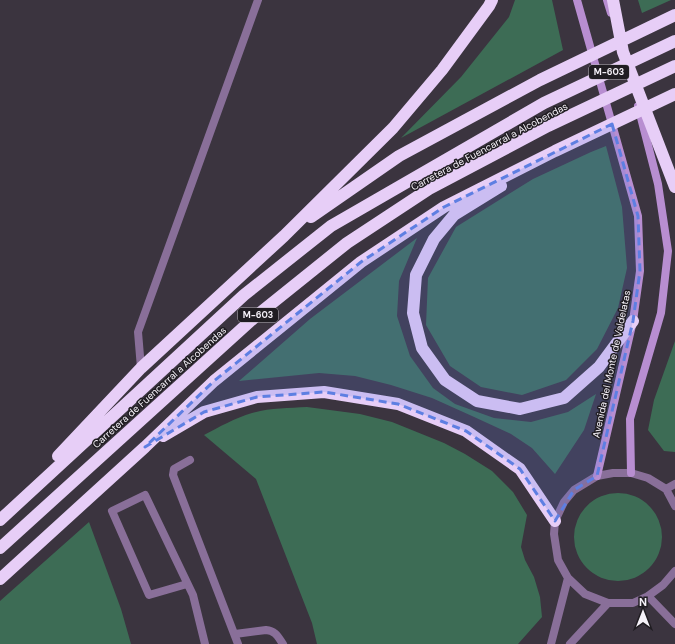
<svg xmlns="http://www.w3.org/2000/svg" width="675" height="644" font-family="'DM Sans',sans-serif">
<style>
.green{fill:#3d6c55}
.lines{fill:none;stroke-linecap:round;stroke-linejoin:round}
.lane{stroke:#896f99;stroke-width:8}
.street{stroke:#896f99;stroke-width:8}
.secondary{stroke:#b88ed1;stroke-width:8}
.highway{stroke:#e7cef7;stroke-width:12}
.marked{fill:#5e7fe2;fill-opacity:0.2;stroke:#5e7fe2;stroke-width:3;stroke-dasharray:8 5;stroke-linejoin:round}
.labels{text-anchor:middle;stroke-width:3;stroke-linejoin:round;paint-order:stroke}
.shield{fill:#201d22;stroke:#b6b2b8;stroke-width:1}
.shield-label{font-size:9px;font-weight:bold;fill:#f6f2f9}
.street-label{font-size:10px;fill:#f6f2f9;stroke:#201d22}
</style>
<rect width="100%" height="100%" fill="#3b343f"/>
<!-- green -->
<path class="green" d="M515,0H552L563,50L401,138L461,77L509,17Z
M638,0H671L642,13Z
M606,146L622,207L627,268L618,308L597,349L566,380L522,395L481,387L450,366L426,325L428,278L456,227L533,179L591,152Z
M417,238L399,281L397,316L410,356L433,388L455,404L494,418L531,422L568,412L596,394L584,430L555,474L532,448L511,434L472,416L432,398L391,385L355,376L319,373L239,381L310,319Z
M675,341V452L664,451L648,430L654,400Z
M307,407L360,414L392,422L444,443L465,454L492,471L513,492L527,515L521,547L525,560L534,577L540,597L542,617L518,644H317L312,623L256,479L204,435C219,427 235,418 252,413C269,408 289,408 307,407Z
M574 537a44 44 0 1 1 88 0a44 44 0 1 1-88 0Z
M89,522L121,609L131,644H0V601Z"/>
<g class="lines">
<!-- lane -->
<path class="lane" d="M141,368L138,332L258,0
M190,460L174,469L173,475L238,644
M187,584L149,595L112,511L145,495L193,595L205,644
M235,634L266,630C276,631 278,637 283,644"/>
<!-- street -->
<path class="street" d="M666,489L675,484
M675,506L666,489L648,478L631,473H613L597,476L574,490L564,502L555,521L554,534L558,560L568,578L585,594L608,603H633L648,596L663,585L675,571
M648,596L675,624
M551,644L568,578
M570,644L608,603"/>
<!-- secondary -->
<path class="secondary" d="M577,0L638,216L640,271L633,321L597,476
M607,0L611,13
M631,473L630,419L661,313L668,251L658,184L638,106"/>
<!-- highway -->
<path class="highway" d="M613,0L623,52L675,187
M501,186L454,215L434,239L416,275L413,313L422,348L445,380L477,401L520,409L564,398L599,367L633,321
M311,217L399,156L540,80L675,15
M163,436L204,412L257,397L324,392L398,404L466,431L520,469L555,521
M58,456L141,368L284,236L393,128L442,70L489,6L492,0
M0,520L244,295L331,226L544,103L675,41
M0,548L256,316L347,243L429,189L548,126L675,66
M0,579L145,447L214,381L361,262L444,207L555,151L675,94"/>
</g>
<!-- marked area -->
<path class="marked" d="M612,124L638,216L640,271L633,321L597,476L574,490L555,521L520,469L466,431L398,404L324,392L257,397L204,412L145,447L214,381L361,262L444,207Z"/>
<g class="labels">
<!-- shield labels -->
<g class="shield">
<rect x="589" y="65" width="40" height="14" rx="3"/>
<rect x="238" y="308" width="40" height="14" rx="3"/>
</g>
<g class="shield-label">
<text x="609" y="75">M-603</text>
<text x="258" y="318">M-603</text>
</g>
<!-- street labels -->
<g class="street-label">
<text transform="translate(489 146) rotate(-28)" y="4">Carretera de Fuencarral a Alcobendas</text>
<text transform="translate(611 364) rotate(-78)" y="4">Avenida del Monte de Valdelatas</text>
<text transform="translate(159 387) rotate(-42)" y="4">Carretera de Fuencarral a Alcobendas</text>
</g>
</g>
<!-- north arrow -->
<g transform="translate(643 612)" stroke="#201d22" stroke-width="3" paint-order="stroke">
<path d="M0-3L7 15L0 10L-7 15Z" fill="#f6f2f9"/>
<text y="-6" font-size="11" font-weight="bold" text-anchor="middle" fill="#f6f2f9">N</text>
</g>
</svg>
